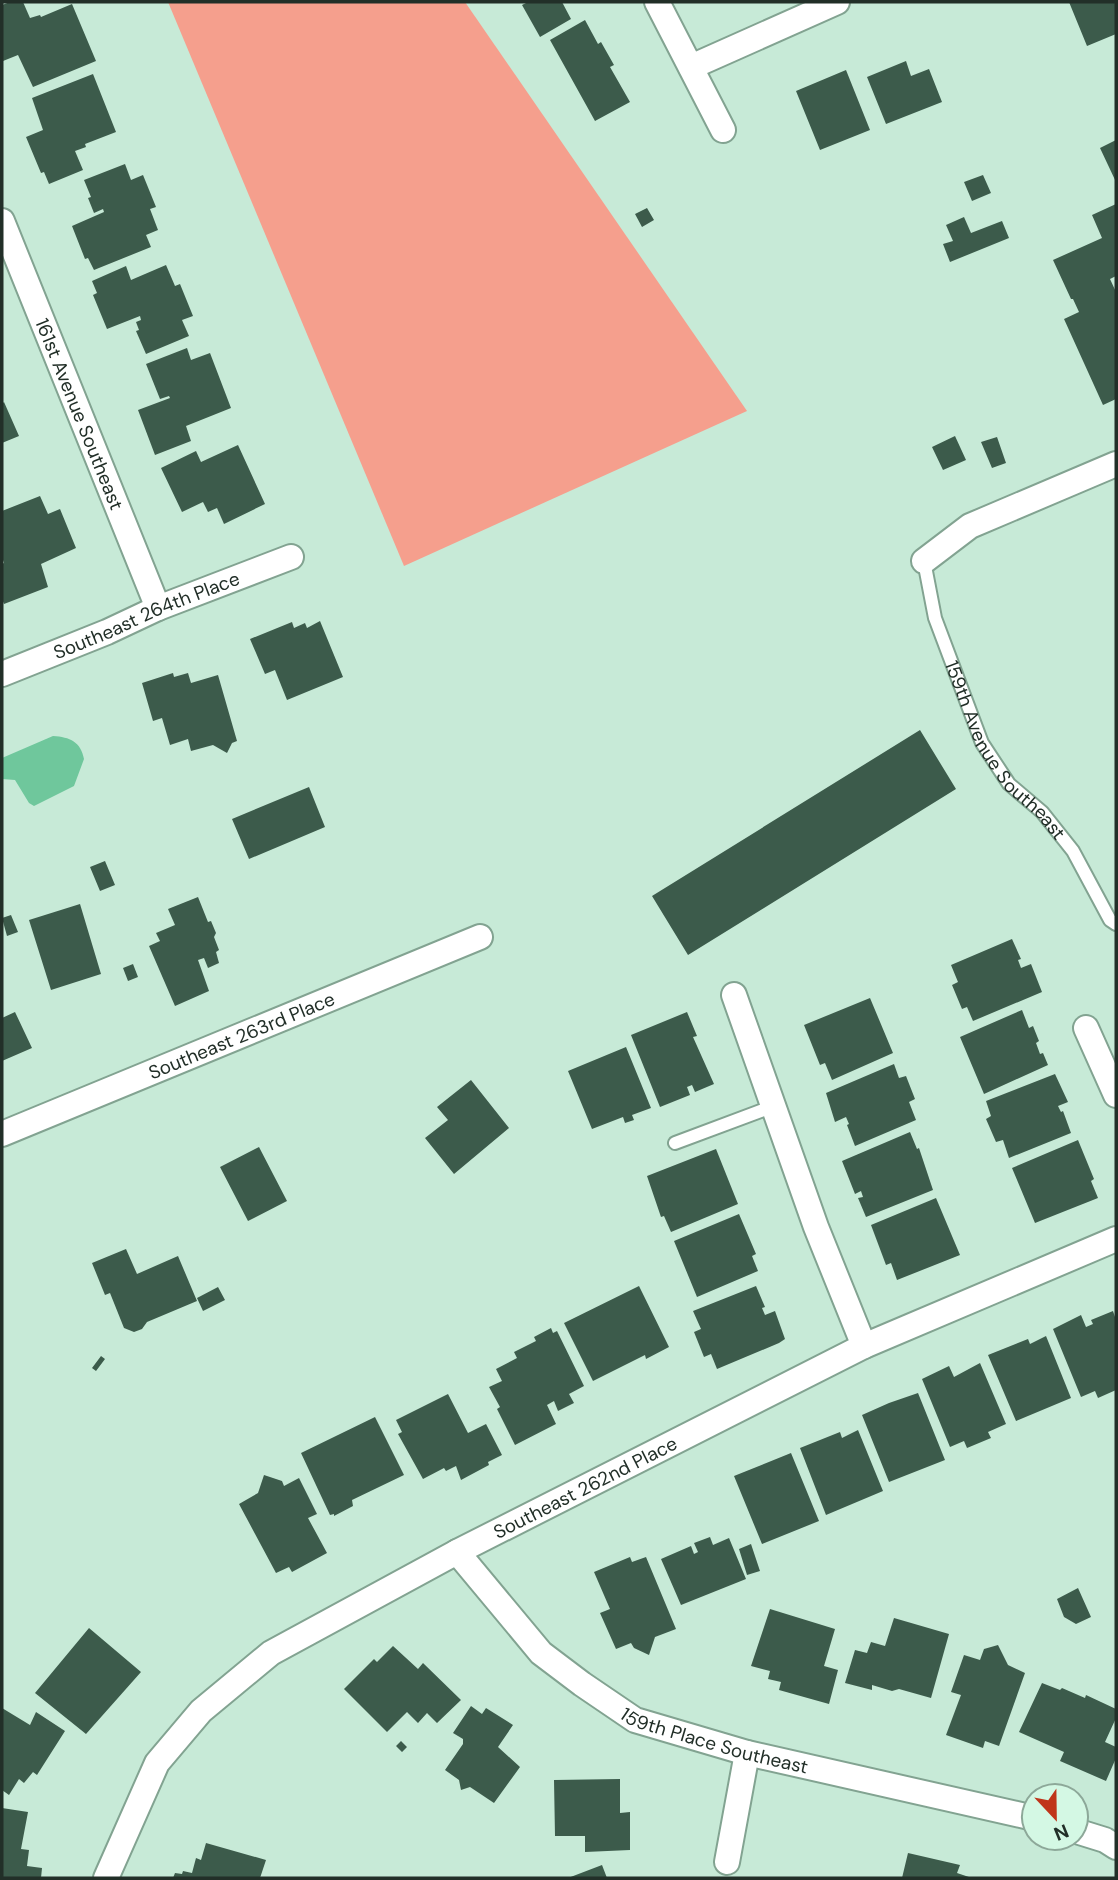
<svg xmlns="http://www.w3.org/2000/svg" width="1118" height="1880" font-family="'DM Sans',sans-serif">
<style>
.green{fill:#f59f8d}
.water{fill:#6fc79c}
.building{fill:#3c5b4b}
.lines{fill:none;stroke-linecap:round;stroke-linejoin:round}
.service-casing{stroke:#82a391;stroke-width:16}
.minor-casing{stroke:#82a391;stroke-width:28}
.service{stroke:#fff;stroke-width:12}
.minor{stroke:#fff;stroke-width:24}
.labels{text-anchor:middle;stroke-width:7;stroke-linejoin:round;paint-order:stroke}
.street-label{font-size:19px;fill:#222f28;stroke:#d4f8e4}
</style>
<rect width="100%" height="100%" fill="#c7ead7"/>
<!-- green -->
<path class="green" d="M168,2H465L747,411L404,566Z"/>
<!-- water -->
<path class="water" d="M53,736C70,737 81,742 84,759L74,786L34,806L29,803L15,780L2,779V758Z"/>
<!-- building -->
<path class="building" d="M10,2H23L30,18L40,15L41,17L72,4L96,61L33,87L18,55L3,61L2,58V5Z
M528,2H562L571,19L540,37L522,5Z
M1069,2H1115L1116,34L1087,46Z
M585,20L598,44L601,42L614,65L610,67L630,102L595,121L550,40Z
M906,61L911,76L929,69L942,102L886,124L867,77Z
M846,70L870,130L820,150L796,91Z
M93,74L116,132L85,144L86,147L75,151L83,170L49,184L44,172L41,173L26,137L43,130L32,98Z
M1116,140V182L1100,148Z
M125,164L131,180L143,175L156,207L150,209L158,230L146,235L151,247L94,270L88,258L85,259L72,226L104,212L103,209L94,213L88,198L91,197L84,180Z
M983,175L991,193L972,201L964,182Z
M1116,204V276L1110,279L1116,292V399L1103,405L1064,319L1079,312L1073,299H1071L1053,260L1102,238L1092,215Z
M647,208L654,220L642,227L635,214Z
M964,217L971,233L1002,221L1009,238L950,262L943,244L953,241L946,225Z
M166,265L175,286L180,284L193,316L182,320L189,336L146,354L136,331L139,330L136,322L141,320L140,316L107,329L93,295L97,293L92,281L126,266L131,280Z
M187,348L191,360L210,353L231,408L186,426L191,441L155,455L138,410L170,398L169,396L160,399L146,364Z
M4,402L19,436L2,443V404Z
M955,436L966,460L943,470L932,447Z
M997,437L1006,463L992,468L981,442Z
M238,445L265,504L224,524L217,508L208,512L203,502L182,512L161,468L196,451L201,462Z
M40,496L48,514L60,509L76,548L41,564L48,587L4,604L2,599V564L4,563L2,557V511Z
M320,621L343,677L287,700L275,670L265,674L250,639L292,622L294,628L305,623L307,628Z
M173,673L174,677L188,673L191,683L218,675L237,741L232,743L227,753L213,745L191,751L188,739L170,745L162,718L153,721L142,683Z
M920,730L956,789L688,955L652,896Z
M309,787L325,827L249,859L232,819Z
M105,861L115,885L100,891L90,867Z
M198,897L208,922L211,921L216,933L214,937L219,950L216,952L219,963L208,968L204,958L198,960L209,991L175,1006L149,946L160,941L156,933L175,925L168,909Z
M80,904L101,974L51,990L29,920Z
M11,915L18,932L7,936L2,918Z
M1012,939L1021,959L1018,960L1021,968L1031,964L1042,992L973,1021L967,1007L962,1009L952,985L958,982L951,965Z
M133,964L138,977L128,981L123,968Z
M870,998L893,1053L832,1080L825,1063L820,1065L804,1025Z
M1022,1010L1029,1028L1033,1026L1039,1041L1036,1043L1040,1054L1043,1053L1048,1065L984,1094L960,1037Z
M15,1012L32,1048L2,1061V1018Z
M687,1012L697,1036L693,1037L714,1084L695,1092L692,1085L687,1087L690,1095L660,1107L631,1035Z
M626,1047L651,1108L632,1115L634,1120L625,1123L623,1117L592,1129L568,1071Z
M894,1064L899,1078L906,1076L915,1099L909,1102L916,1120L855,1146L847,1125L849,1124L846,1117L835,1122L826,1093Z
M1055,1074L1068,1102L1058,1106L1061,1112L1063,1111L1071,1133L1009,1158L1003,1140L996,1142L986,1119L991,1116L986,1101Z
M471,1080L509,1128L454,1174L425,1138L448,1120L437,1107Z
M910,1132L917,1149L919,1148L933,1190L866,1217L858,1198L863,1197L861,1191L855,1194L842,1161Z
M1078,1140L1094,1179L1091,1181L1098,1198L1035,1223L1012,1168Z
M259,1147L287,1201L248,1221L220,1167Z
M716,1149L738,1204L671,1232L664,1216L661,1217L647,1176Z
M936,1198L960,1255L897,1280L891,1263L886,1265L871,1225Z
M739,1214L756,1254L752,1256L758,1271L697,1297L674,1241Z
M126,1249L137,1274L178,1256L197,1301L147,1322L142,1329L134,1332L124,1328L110,1293L105,1295L92,1263Z
M639,1286L669,1347L646,1359L645,1355L593,1381L564,1323Z
M756,1286L765,1307L762,1308L765,1315L775,1311L785,1339L779,1343L717,1369L711,1354L704,1357L694,1332L701,1329L693,1311Z
M218,1287L225,1300L203,1311L197,1298Z
M1113,1311L1116,1320V1390L1098,1398L1095,1391L1081,1397L1053,1329L1081,1315L1086,1327L1093,1324L1091,1320Z
M551,1328L553,1333L557,1331L584,1386L569,1394L574,1403L558,1411L554,1401L547,1405L556,1424L515,1445L497,1409L500,1407L489,1387L502,1381L496,1369L517,1358L514,1352L536,1341L534,1337Z
M1046,1336L1071,1398L1016,1421L988,1355L1028,1339L1030,1344Z
M101,1356L105,1359L96,1371L92,1368Z
M980,1363L1006,1424L988,1432L991,1438L967,1448L964,1441L950,1447L922,1379L949,1366L954,1377Z
M918,1393L945,1460L889,1482L862,1415L889,1403Z
M448,1394L468,1433L486,1424L502,1455L488,1462L489,1465L461,1480L456,1466L446,1471L444,1468L423,1479L398,1434L402,1432L396,1420Z
M375,1417L404,1475L352,1500L353,1506L334,1516V1514L330,1515L301,1453Z
M858,1430L883,1491L826,1515L800,1448L840,1432L842,1438Z
M791,1453L819,1521L762,1544L734,1476Z
M264,1475L282,1481L284,1486L299,1478L317,1514L308,1518L327,1553L292,1572L289,1567L276,1573L239,1504L258,1493Z
M710,1537L713,1545L729,1538L746,1579L681,1605L661,1559L691,1546L694,1554L698,1552L694,1543Z
M751,1544L760,1571L747,1575L739,1549Z
M630,1557L632,1562L646,1557L676,1629L655,1637L649,1655L634,1648L631,1643L616,1649L600,1613L610,1609L594,1572Z
M1078,1588L1091,1617L1076,1624L1064,1617L1057,1599Z
M770,1609L835,1629L824,1666L838,1670L829,1704L779,1690L781,1682L768,1679L770,1671L751,1666Z
M894,1618L949,1634L931,1698L899,1689L892,1691L872,1685V1690L845,1683L855,1650L867,1653L871,1642L885,1646Z
M89,1628L141,1672L86,1734L35,1693Z
M998,1645L1008,1665L1025,1673L999,1746L985,1741L983,1748L946,1735L961,1695L951,1692L964,1655L980,1660L984,1649Z
M393,1646L418,1669L423,1663L461,1700L437,1723L427,1713L418,1723L407,1712L387,1732L344,1689L374,1659L377,1662Z
M1042,1683L1060,1690L1062,1688L1085,1698L1086,1695L1116,1709V1718L1105,1742L1116,1747V1758L1106,1781L1060,1761L1064,1752L1019,1732Z
M471,1706L482,1714L486,1708L513,1725L498,1747L520,1767L494,1803L470,1787L461,1790L459,1780L445,1770L463,1744V1739L453,1733Z
M2,1708L30,1725L36,1712L65,1731L37,1775L33,1772L24,1783L19,1779L9,1795L2,1790Z
M401,1741L407,1747L402,1752L396,1746Z
M620,1779V1813L630,1812V1850L585,1852V1836H555L554,1780Z
M2,1808L28,1812L21,1849L29,1850L27,1866L42,1868L41,1878H2Z
M206,1843L266,1860L260,1878H173L175,1873L182,1874L183,1871L192,1873L196,1858L201,1860Z
M908,1853L960,1865L957,1873L972,1878H902Z
M602,1865L607,1878H568Z"/>
<g class="lines">
<!-- service casing -->
<g class="service-casing">
<g id="service">
<path id="s1" d="M924,561L935,618L982,743L1009,784L1042,812L1073,851L1110,920L1116,924"/>
<path d="M675,1143L774,1106"/>
</g>
</g>
<!-- minor casing -->
<g class="minor-casing">
<g id="minor">
<path d="M657,2L723,130"/>
<path d="M691,67L837,2"/>
<path id="s2" d="M2,221L158,608"/>
<path d="M924,561L970,526L1116,464"/>
<path id="s3" d="M2,674L107,632L158,608L291,557"/>
<path d="M734,995L816,1227L864,1346"/>
<path d="M1086,1028L1116,1095"/>
<path id="s4" d="M2,1134L480,937"/>
<path id="s5" d="M457,1552L541,1653L582,1684L635,1720L747,1753L1034,1818"/>
<path d="M1076,1831L1105,1840L1116,1847"/>
<path d="M727,1862L747,1753"/>
<path id="s6" d="M106,1878L157,1763L201,1711L271,1653L457,1552L864,1346L1116,1239"/>
</g>
</g>
<!-- service -->
<use href="#service" class="service"/>
<!-- minor -->
<use href="#minor" class="minor"/>
</g>
<g class="labels">
<!-- street labels -->
<g class="street-label">
<text dy="7" stroke="none"><textPath href="#s2" startOffset="208">161st Avenue Southeast</textPath></text>
<text dy="7" stroke="none"><textPath href="#s3" startOffset="156">Southeast 264th Place</textPath></text>
<text dy="7" stroke="none"><textPath href="#s1" startOffset="210">159th Avenue Southeast</textPath></text>
<text dy="7" stroke="none"><textPath href="#s4" startOffset="259">Southeast 263rd Place</textPath></text>
<text dy="7" stroke="none"><textPath href="#s6" startOffset="640">Southeast 262nd Place</textPath></text>
<text dy="7" stroke="none"><textPath href="#s5" startOffset="329">159th Place Southeast</textPath></text>
</g>
</g>
<!-- border -->
<rect width="1118" height="1880" fill="none" stroke="#222f28" stroke-width="7"/>
<!-- north arrow -->
<g transform="translate(1055 1817) rotate(158)"><circle r="33" fill="#d4f8e4" stroke="#8da899" stroke-width="2"/>
<path d="M0-5L12 26L0 18L-12 26Z" fill="#c0351a"/>
<text y="-10" font-size="19" font-weight="bold" text-anchor="middle" fill="#222f28">N</text>
</g>
</svg>
